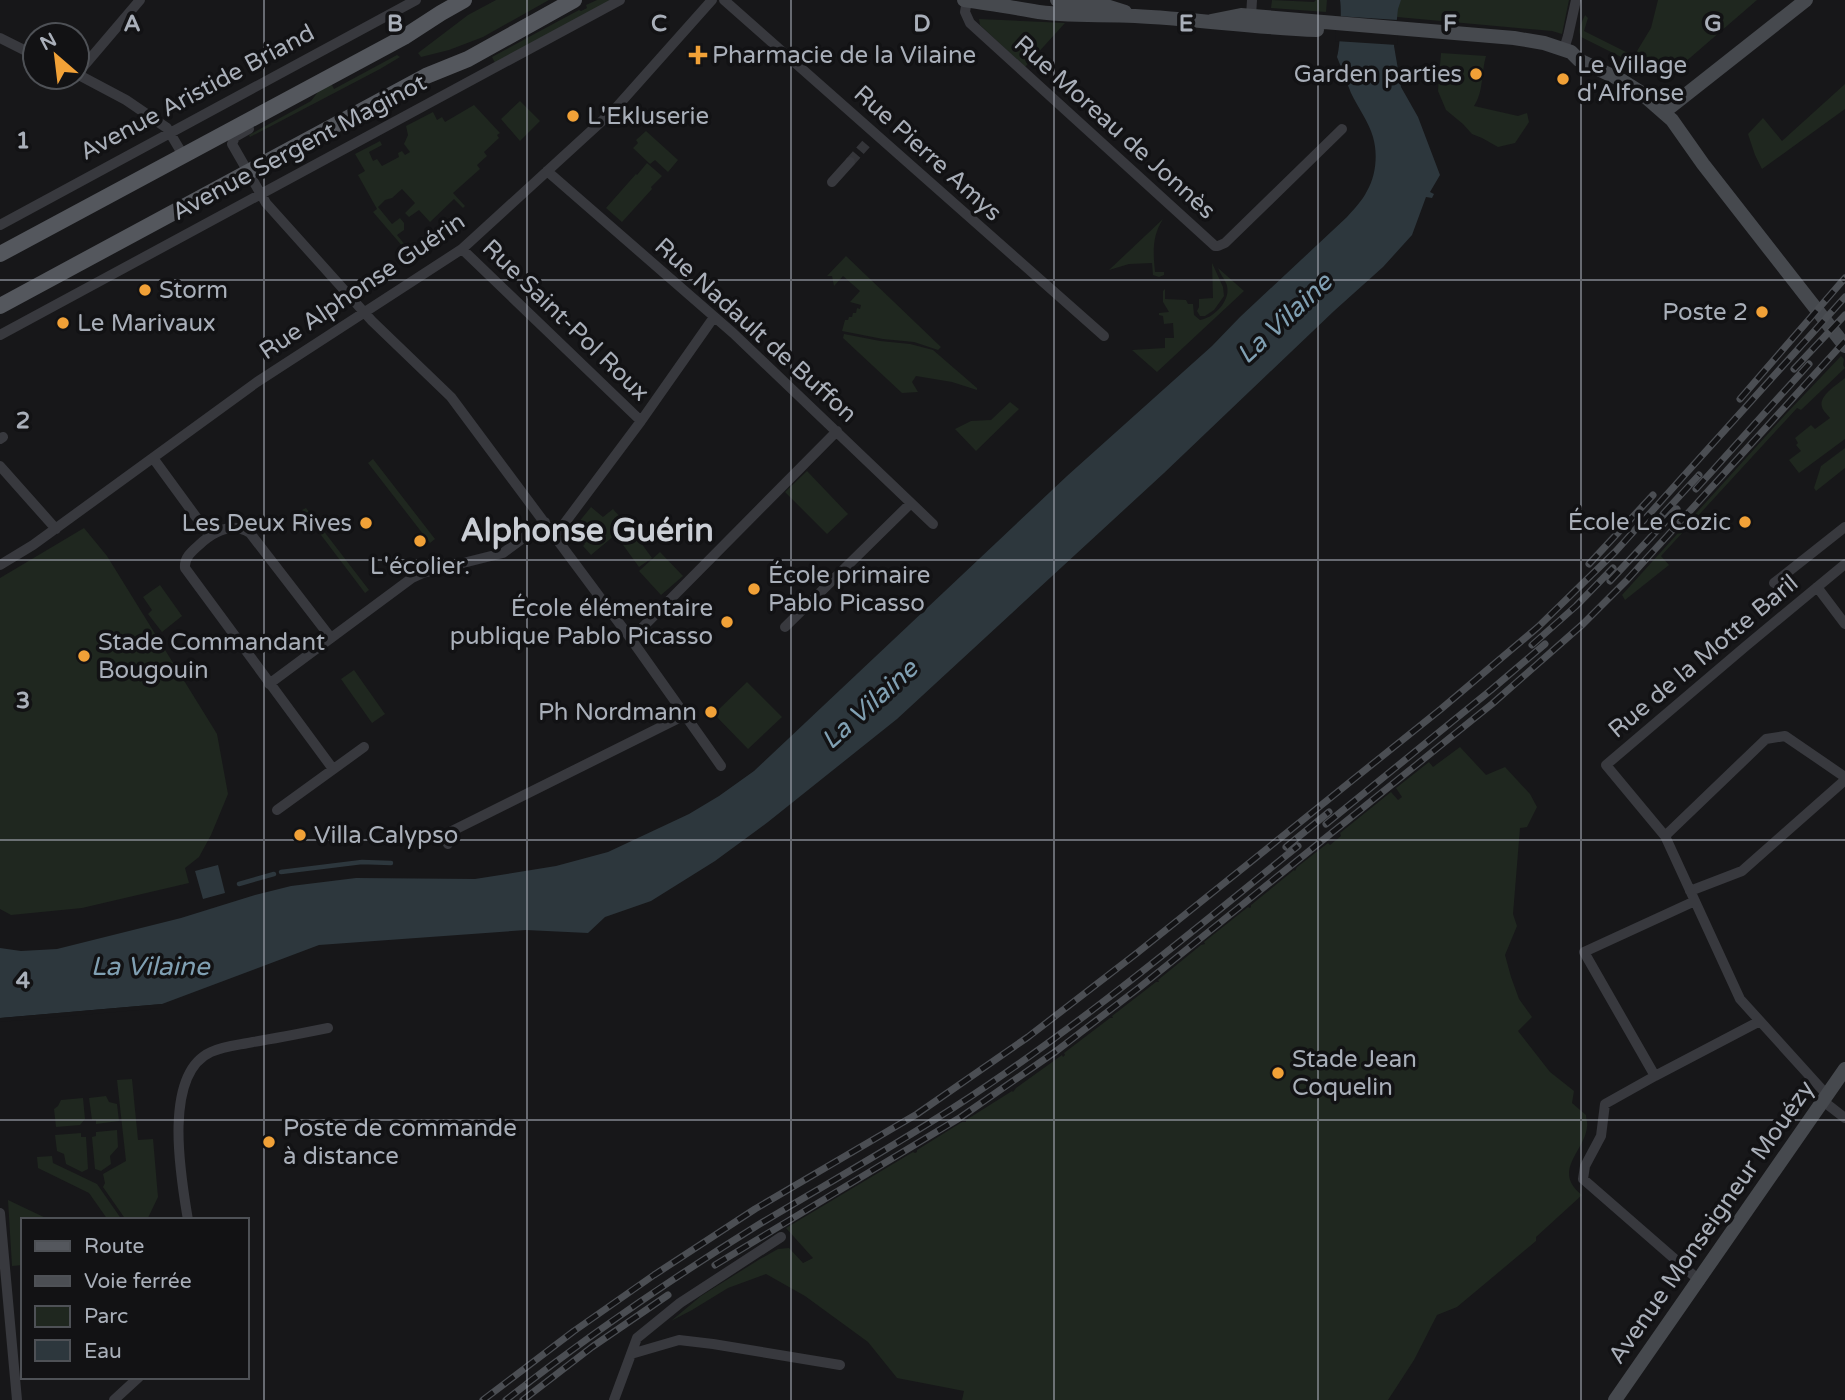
<svg xmlns="http://www.w3.org/2000/svg" width="1845" height="1400" font-family="'Varela Round',sans-serif">
<style>
.green{fill:#1f271f}
.water{fill:#2d373d}
.pier{fill:#171719}
.lines{fill:none;stroke-linecap:round;stroke-linejoin:round}
.stream{stroke:#2d373d;stroke-width:4.5}
.street-tunnel{stroke:#343539;stroke-width:10;stroke-dasharray:10 5;stroke-linecap:butt}
.street{stroke:#38393e;stroke-width:10}
.secondary{stroke:#46494e;stroke-width:14}
.primary{stroke:#54575d;stroke-width:16}
.rail-casing{stroke:#4b4e53;stroke-width:7}
.rail{stroke:#121214;stroke-width:4.5;stroke-dasharray:13;stroke-linecap:butt}
.grid{fill:none;stroke:#a9afb9;stroke-width:2;stroke-opacity:0.55}
.poi-dot{fill:#f1a137;stroke:#121214;stroke-width:2.5}
.labels{text-anchor:middle;stroke-width:7;stroke-linejoin:round;paint-order:stroke}
.poi-label{font-size:24px;fill:#a9afb9;stroke:#121214;text-anchor:start}
.street-label{font-size:24px;fill:#a9afb9;stroke:#121214}
.water-label{font-size:26px;font-style:italic;fill:#80a0b3;stroke:#121214}
.district-label{font-size:32px;font-weight:bold;fill:#caced5;stroke:#121214}
.grid-label{font-size:23px;text-anchor:middle;font-weight:bold;fill:#a9afb9;stroke:#121214;stroke-width:7;stroke-linejoin:round;paint-order:stroke}
</style>
<rect width="100%" height="100%" fill="#171719"/>
<!-- green -->
<path class="green" d="M496,0H549L483,37L449,50L421,57L418,53L468,15Z
M597,0H612L496,65L492,57L579,10L581,11L587,8L586,5Z
M1272,0L1314,2L1316,0H1327L1326,12L1271,8Z
M1398,0H1569L1562,34L1552,31L1397,17Z
M1658,0H1757L1669,76L1661,77L1581,37C1577,29 1582,22 1585,15L1588,18L1584,31L1634,56L1651,28Z
M979,19L1065,23L1025,67L980,25Z
M1441,53L1486,56C1481,73 1484,91 1474,106L1518,116L1527,113L1529,122L1515,143L1498,147L1482,138L1472,134L1463,124L1446,110L1438,91Z
M397,55L400,57L380,69L250,137L249,135L311,101L321,88L331,83L334,89Z
M1845,84V109L1762,169L1755,155L1748,134L1763,118L1782,141Z
M520,101L540,121L520,141L501,119Z
M474,105L500,133L497,135L499,138L484,152L487,156L477,165L480,169L453,193L465,206L463,208L454,199L430,222L419,210L409,217L405,213L415,203L402,189L392,198L385,200L378,207L392,224L400,218L404,223V230L397,235L406,246L404,248L373,212L377,209L358,175L365,171L355,154L380,141L382,145L369,152L373,161L377,159L382,166L399,157L398,153L402,151L405,155L410,152L404,144L408,135L406,126L433,112L437,120L442,117L445,122Z
M646,131L678,160L668,172L655,160L650,164L633,148L638,143L636,140Z
M647,163L662,176L651,187L652,189L622,222L606,208L636,174L637,175Z
M1163,219C1152,236 1153,252 1155,272H1164V275L1159,277L1153,275L1152,263L1129,264L1109,270Z
M846,256L941,347L938,350L914,342L883,339L842,331L845,320H848L849,317H852L853,313H856L857,308L860,309L861,305L850,302L860,291L843,276L834,286L832,276H827Z
M1212,263L1223,287L1224,296L1214,310L1205,316H1200L1197,311L1199,307V299L1213,298Z
M1218,268L1244,291L1157,372L1132,350L1165,348V338H1174L1173,323L1164,324L1163,316L1159,315V313L1169,312L1163,302V291L1165,289V299L1186,300L1188,304H1193L1194,315L1200,320C1214,318 1233,299 1226,283C1224,278 1220,274 1218,268Z
M844,334L880,341L910,344L933,350L977,388V390L952,382L916,376L912,382L918,392L902,393L843,338Z
M1841,356L1844,359L1843,365L1845,368L1801,410L1797,408L1661,556L1669,565L1625,600L1622,595L1784,416Z
M1845,378V439L1799,473L1789,460L1801,451L1796,445L1798,443L1795,438L1811,425L1815,429L1830,418C1827,414 1823,411 1822,407C1818,396 1838,384 1845,378Z
M1010,402L1019,409L976,451L955,429L971,421L991,420Z
M1845,448V468L1816,491L1814,488L1821,466Z
M373,459L435,539L430,543L368,463Z
M807,471L848,514L827,534L785,492Z
M591,507L603,517L613,509L627,525L591,555L583,546L585,544L578,535L573,538L570,533Z
M306,508L369,590L365,593L302,510Z
M84,528L107,556L217,734L228,794L211,835L199,857L185,868L189,883L82,908L11,915L0,909V578Z
M631,529L652,558L639,567L618,538Z
M660,552L683,576L661,595L639,571Z
M160,585L182,616L162,632L148,614L152,610L143,597Z
M354,670L385,714L372,723L341,679Z
M747,682L782,717L748,749L714,714Z
M1460,747L1486,775L1505,767L1530,794L1537,807L1527,827L1520,828L1513,914L1517,926L1505,955L1511,977L1519,999L1532,1017L1518,1031L1550,1072L1574,1091L1572,1103L1586,1115C1586,1119 1588,1123 1587,1127C1585,1151 1551,1171 1582,1195L1536,1237V1241L1457,1307L1437,1315L1414,1360L1388,1400H962L964,1391L897,1378L868,1342L805,1296L766,1274L728,1288L692,1310L671,1321L701,1296L760,1259L778,1249L789,1248L803,1263L813,1258L786,1228L913,1152L915,1153L917,1152V1150L962,1122H966V1120L1012,1091L1013,1092L1016,1088L1062,1055L1063,1057L1065,1055L1064,1053L1110,1018H1113L1112,1016L1156,982H1159L1158,980L1201,945L1205,944L1204,942L1248,907L1250,908L1251,907V905L1294,870L1295,871L1297,867L1328,843L1330,845L1341,836L1340,833L1391,792L1398,800L1402,797L1396,788L1429,762L1433,767Z
M132,1079L138,1140L153,1139L158,1197L147,1220H126L103,1187L105,1183L103,1174L126,1161L117,1080Z
M106,1096L109,1102L117,1104L119,1121L96,1124V1120H92L89,1098Z
M83,1098L85,1119L80,1125L56,1127L54,1109L58,1106L61,1100Z
M117,1130L118,1147L110,1156L111,1164L101,1171L95,1169L92,1137L96,1136V1132Z
M81,1133V1137H86L88,1169L82,1172L66,1164L64,1154L57,1151L55,1135Z
M52,1156L53,1163L97,1184L122,1220H108L89,1193L38,1168L37,1157Z
M8,1200L50,1220H23V1265L12,1266Z"/>
<!-- water -->
<path class="water" d="M1340,0H1401L1398,9L1394,46L1401,87L1418,117L1440,175L1430,192L1434,194L1432,198L1426,197L1412,235L1383,267L1334,311L1164,473L897,719L768,822L715,861L651,901L605,917L588,933L526,930L319,945L162,1004L0,1018V948L21,951L57,949L181,918L255,895L291,886L356,878L475,879L556,866L608,852L689,814L719,796L754,771L1067,476L1212,346L1240,317L1347,217C1354,209 1362,201 1367,191C1376,176 1378,154 1373,137C1369,122 1358,108 1351,93C1346,81 1342,69 1337,57C1340,50 1342,9 1340,0Z
M218,865L225,893L203,899L195,871Z"/>
<!-- pier -->
<path class="pier" d="M1337,16L1398,20L1397,45L1335,41Z
M162,1004V1008L0,1022V1018Z"/>
<g class="lines">
<!-- stream -->
<path class="stream" d="M281,872L362,862L391,863
M239,884L274,874"/>
<!-- street-tunnel -->
<path class="street-tunnel" d="M850,162L866,144"/>
<!-- street -->
<path class="street" d="M140,0L77,74L126,100L167,128L183,155
M724,0L1104,336
M967,0L965,12L970,23L1215,246H1218L1225,243L1342,129
M1251,16L1252,0
M0,38L34,55
M1564,49L1568,36L1576,0
M249,129L235,137L232,144L266,203L372,321L451,397L631,639L721,766
M547,171L733,333L933,524
M832,182L850,162
M0,225L416,0
M462,249L641,421
M0,335L620,0
M0,439L3,437
M153,458L210,536
M0,466L56,529
M555,536L641,421L714,317
M0,565L33,545L257,382L462,249L614,110L712,0
M1774,583L1845,527
M1817,587L1845,624
M785,627L911,503
M331,638L250,533C231,521 213,532 199,545C191,552 184,558 185,568L333,769
M631,639L837,431
M269,684L412,578L423,573L503,553L545,522
M277,810L364,747
M1665,836L1766,739L1785,736L1845,777
M448,844L450,832L685,715
M1690,891L1742,871L1845,780
M1655,1076L1584,952L1695,901
M1827,1095L1740,999L1665,836L1606,765L1746,646L1845,564
M1823,1101L1845,1118
M0,1213L17,1400
M188,1220C181,1178 162,1074 211,1052C224,1046 239,1045 253,1042C278,1038 303,1033 328,1028
M1700,1281L1583,1179L1585,1166L1601,1136L1605,1104L1655,1076L1760,1021
M631,1354L679,1340L713,1344L840,1365
M114,1400L139,1377
M614,1400L637,1338L680,1303L781,1237"/>
<!-- secondary -->
<path class="secondary" d="M964,0C987,3 1010,7 1033,11C1066,17 1101,14 1135,16C1196,19 1256,28 1317,30
M1057,0L1097,3L1125,12
M1211,21L1241,15L1514,38L1544,43L1571,52L1579,60L1621,80L1640,92L1672,120L1703,164L1845,346
M1664,112L1806,0
M1615,1400L1845,1069"/>
<!-- primary -->
<path class="primary" d="M0,254L404,37L441,13L464,0
M0,306L426,76L468,59L574,0"/>
<!-- rail casing -->
<g class="rail-casing">
<path id="rail" d="M1794,369L1845,315
M1740,399L1845,278
M1696,489L1809,364
M1663,514L1699,475
M1589,564L1653,495
M1610,581L1677,509
M1532,645L1576,606L1613,568
M1326,824L1491,690L1545,644
M1286,847L1329,812
M715,1265L961,1117L1055,1052L1140,987L1492,704L1583,624L1627,580L1845,341
M483,1400L574,1331L654,1275L755,1209L917,1114L1028,1037L1137,953L1441,709L1538,627L1616,551L1845,297
M506,1400C586,1337 671,1279 758,1225C823,1186 889,1149 953,1108C1075,1030 1186,936 1298,846
M523,1400L592,1347L668,1295"/>
</g>
<!-- rail -->
<use href="#rail" class="rail"/>
</g>
<!-- grid -->
<path class="grid" d="M264,0V1400M527,0V1400M791,0V1400M1054,0V1400M1318,0V1400M1581,0V1400M0,280H1845M0,560H1845M0,840H1845M0,1120H1845"/>
<!-- markers -->
<g class="poi-dot">
<path d="M694.5 44.5h7v7h7v7h-7v7h-7v-7h-7v-7h7z"/>
<circle cx="1476" cy="74" r="7"/>
<circle cx="1563" cy="79" r="7"/>
<circle cx="573" cy="116" r="7"/>
<circle cx="145" cy="290" r="7"/>
<circle cx="1762" cy="312" r="7"/>
<circle cx="63" cy="323" r="7"/>
<circle cx="1745" cy="522" r="7"/>
<circle cx="366" cy="523" r="7"/>
<circle cx="420" cy="541" r="7"/>
<circle cx="754" cy="589" r="7"/>
<circle cx="727" cy="622" r="7"/>
<circle cx="84" cy="656" r="7"/>
<circle cx="711" cy="712" r="7"/>
<circle cx="300" cy="835" r="7"/>
<circle cx="1278" cy="1073" r="7"/>
<circle cx="269" cy="1142" r="7"/>
</g>
<g class="labels">
<!-- poi labels -->
<g class="poi-label">
<text x="712" y="63">Pharmacie de la Vilaine</text>
<text x="1577" y="73">Le Village<tspan x="1577" dy="28">d'Alfonse</tspan></text>
<text x="1462" y="82" text-anchor="end">Garden parties</text>
<text x="587" y="124">L'Ekluserie</text>
<text x="159" y="298">Storm</text>
<text x="1748" y="320" text-anchor="end">Poste 2</text>
<text x="77" y="331">Le Marivaux</text>
<text x="1731" y="530" text-anchor="end">École Le Cozic</text>
<text x="352" y="531" text-anchor="end">Les Deux Rives</text>
<text x="420" y="574" text-anchor="middle">L'écolier.</text>
<text x="768" y="583">École primaire<tspan x="768" dy="28">Pablo Picasso</tspan></text>
<text x="713" y="616" text-anchor="end">École élémentaire<tspan x="713" dy="28">publique Pablo Picasso</tspan></text>
<text x="98" y="650">Stade Commandant<tspan x="98" dy="28">Bougouin</tspan></text>
<text x="697" y="720" text-anchor="end">Ph Nordmann</text>
<text x="314" y="843">Villa Calypso</text>
<text x="1292" y="1067">Stade Jean<tspan x="1292" dy="28">Coquelin</tspan></text>
<text x="283" y="1136">Poste de commande<tspan x="283" dy="28">à distance</tspan></text>
</g>
<!-- street labels -->
<g class="street-label">
<text transform="translate(197 92) rotate(-28)" y="8">Avenue Aristide Briand</text>
<text transform="translate(1115 127) rotate(42)" y="8">Rue Moreau de Jonnès</text>
<text transform="translate(299 147) rotate(-28)" y="8">Avenue Sergent Maginot</text>
<text transform="translate(928 153) rotate(42)" y="8">Rue Pierre Amys</text>
<text transform="translate(362 286) rotate(-34)" y="8">Rue Alphonse Guérin</text>
<text transform="translate(566 320) rotate(44)" y="8">Rue Saint-Pol Roux</text>
<text transform="translate(756 330) rotate(42)" y="8">Rue Nadault de Buffon</text>
<text transform="translate(1703 656) rotate(-40)" y="8">Rue de la Motte Baril</text>
<text transform="translate(1711 1222) rotate(-55)" y="8">Avenue Monseigneur Mouézy</text>
</g>
<!-- water labels -->
<g class="water-label">
<text transform="translate(1284 318) rotate(-43)" y="9">La Vilaine</text>
<text transform="translate(869 704) rotate(-42)" y="9">La Vilaine</text>
<text x="150" y="975">La Vilaine</text>
</g>
<!-- district labels -->
<g class="district-label">
<text x="587" y="541">Alphonse Guérin</text>
</g>
</g>
<g class="grid-label">
<text x="132" y="31">A</text>
<text x="395" y="31">B</text>
<text x="659" y="31">C</text>
<text x="922" y="31">D</text>
<text x="1186" y="31">E</text>
<text x="1450" y="31">F</text>
<text x="1713" y="31">G</text>
<text x="23" y="148">1</text>
<text x="23" y="428">2</text>
<text x="23" y="708">3</text>
<text x="23" y="988">4</text>
</g>
<!-- legend -->
<rect x="21" y="1218" width="228" height="161" fill="#121214" stroke="#4e5156" stroke-width="2"/>
<rect x="35" y="1241" width="35" height="10" fill="#54575d" stroke="#4e5156" stroke-width="2"/>
<text x="84" y="1253" font-size="21" fill="#a9afb9">Route</text>
<rect x="35" y="1276" width="35" height="10" fill="#4b4e53" stroke="#4e5156" stroke-width="2"/>
<text x="84" y="1288" font-size="21" fill="#a9afb9">Voie ferrée</text>
<rect x="35" y="1306" width="35" height="21" fill="#1f271f" stroke="#4e5156" stroke-width="2"/>
<text x="84" y="1323" font-size="21" fill="#a9afb9">Parc</text>
<rect x="35" y="1340" width="35" height="21" fill="#2d373d" stroke="#4e5156" stroke-width="2"/>
<text x="84" y="1358" font-size="21" fill="#a9afb9">Eau</text>
<!-- north arrow -->
<g transform="translate(56 56) rotate(332)"><circle r="33" fill="#121214" stroke="#4e5156" stroke-width="2"/>
<path d="M0-5L12 26L0 18L-12 26Z" fill="#f1a137"/>
<text y="-10" font-size="19" font-weight="bold" text-anchor="middle" fill="#a9afb9">N</text>
</g>
</svg>
